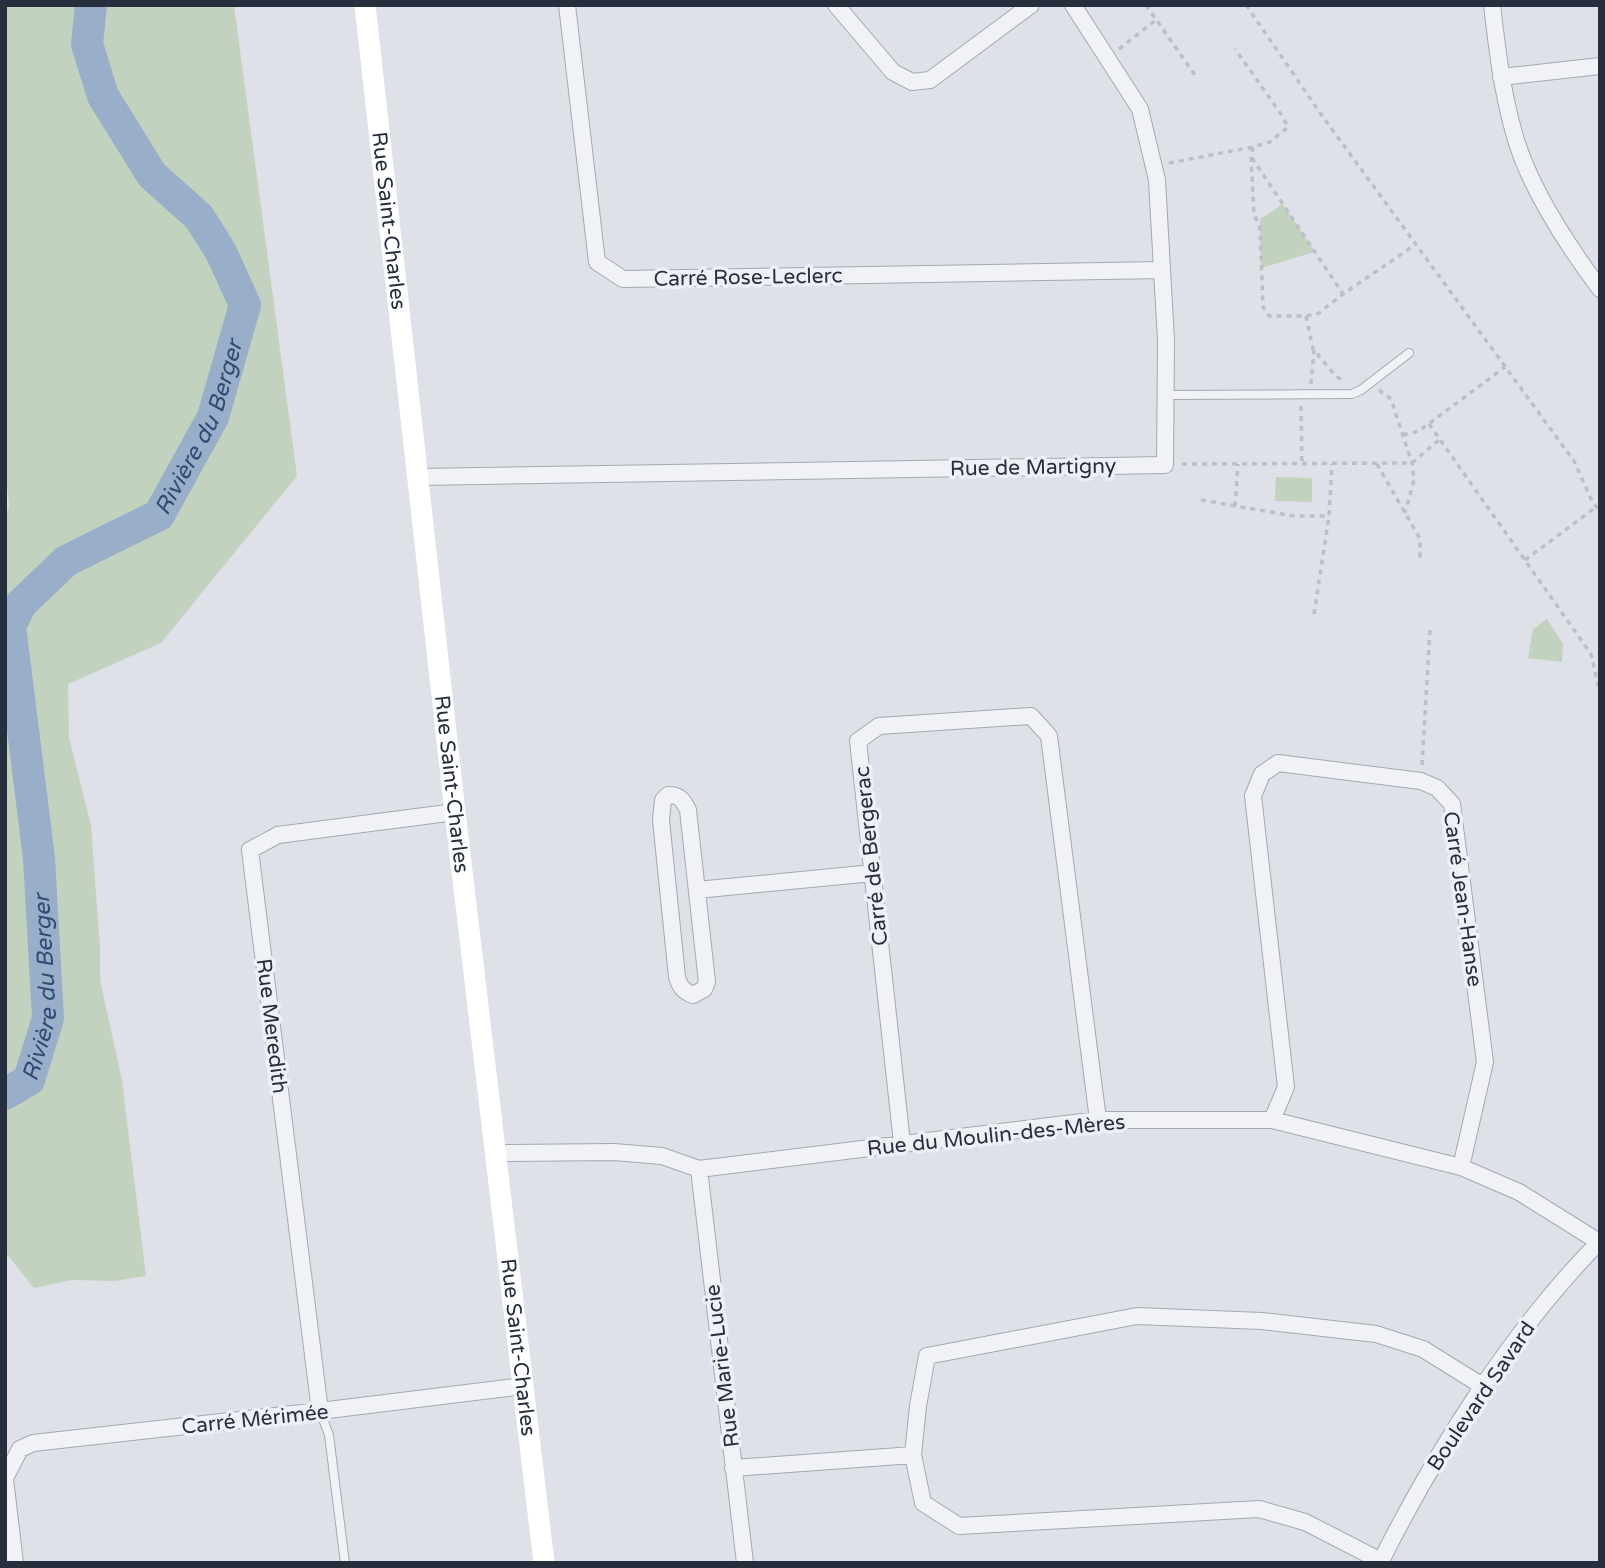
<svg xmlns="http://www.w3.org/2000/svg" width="1605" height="1568" font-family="'Varela Round',sans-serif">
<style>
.green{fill:#c3d2bf}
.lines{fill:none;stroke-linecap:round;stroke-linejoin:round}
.river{stroke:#98aec9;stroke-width:32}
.lane-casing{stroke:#a3a8b2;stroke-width:10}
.street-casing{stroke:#a3a8b2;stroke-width:18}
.path{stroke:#bcbfc6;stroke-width:3.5;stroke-dasharray:5 5;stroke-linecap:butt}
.lane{stroke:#f0f2f6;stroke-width:8}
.street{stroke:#f0f2f6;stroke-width:16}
.secondary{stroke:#fff;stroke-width:21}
.labels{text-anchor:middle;stroke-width:7;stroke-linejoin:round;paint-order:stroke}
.street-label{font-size:21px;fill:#272f3f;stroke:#edf0f5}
.water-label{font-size:23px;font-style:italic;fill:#304c73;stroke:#edf0f5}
</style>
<rect width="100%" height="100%" fill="#dee1e8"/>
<!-- green -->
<path class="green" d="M5,5H234L297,476L161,643L68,684L69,738L91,825L100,947V980L122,1080L146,1276L115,1281L71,1280L34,1288L5,1252V516L9,507L5,465Z
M1283,204L1315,252L1261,268L1260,219Z
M1276,477L1312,478V502L1275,501Z
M1547,619L1563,644L1562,662L1528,658L1533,629Z"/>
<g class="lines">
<!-- river -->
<path class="river" id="s1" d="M5,1094L29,1080L48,1018L39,858L10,626L21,604L66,561L159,515L213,417L245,305L221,252L199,217L152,175L103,96L87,44L91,5"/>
<!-- lane casing -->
<g class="lane-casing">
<path id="lane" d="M1166,395L1352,394L1361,390L1409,353
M320,1411L329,1435L345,1563"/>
</g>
<!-- street casing -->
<g class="street-casing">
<path id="street" d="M567,5L597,262L623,279L1162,270
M836,5L893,72L912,82L930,80L1031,5
M1492,5C1497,48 1502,91 1514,133C1528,185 1568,246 1600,289
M1501,77L1600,66
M419,477L1165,465L1166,341L1157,180L1140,109L1073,5
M668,795C680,795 683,800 688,810L707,982L704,989L693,995C683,991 680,987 677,977L661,820L663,800Z
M697,890L873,873
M1272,1120L1286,1087L1253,796L1262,774L1278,763L1421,781L1437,788L1452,804L1485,1062L1461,1167
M902,1143L858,741L879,726L1031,716L1049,736L1098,1120
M497,1153L614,1152L662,1156L699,1169L1098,1120H1272L1461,1167L1519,1192L1599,1242
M699,1169L745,1563
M320,1411L250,850L278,835L455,812
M733,1468L913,1455
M5,1478L20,1449L33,1443L320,1411L523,1386
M5,1479L15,1563
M1381,1561L1305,1522L1259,1509L959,1526L923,1503L913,1455L918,1406L927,1356L1137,1316L1262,1321L1376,1334L1423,1349L1484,1387
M1380,1563C1436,1451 1512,1330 1600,1241"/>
</g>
<!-- path -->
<path class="path" d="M1146,5L1197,78
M1246,5L1323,117L1574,461L1592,501L1600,512
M1119,49L1156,20
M1253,147L1251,156L1254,214L1260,228L1263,307L1269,316H1306L1319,313L1343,294L1415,245
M1252,158L1343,294
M1169,163L1253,147L1270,142L1288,127L1281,114L1235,49
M1306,316L1313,349L1335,375L1344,382
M1311,384L1314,350
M1379,390L1391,399L1412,463L1414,480L1405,513
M1301,406L1302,464
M1429,424L1591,654L1600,694
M1403,435L1419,431L1505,367
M1182,464L1412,463L1440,439
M1377,464L1420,539V558
M1201,500L1294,516H1329
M1235,506L1238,464
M1525,560L1596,507
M1314,614L1329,516L1332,464
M1422,765L1430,630"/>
<!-- lane -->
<use href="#lane" class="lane"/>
<!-- street -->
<use href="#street" class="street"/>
<!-- secondary -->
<path class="secondary" id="s2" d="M365,5L455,812L544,1563"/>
</g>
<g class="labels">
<!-- street labels -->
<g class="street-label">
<text dy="7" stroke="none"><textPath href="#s2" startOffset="217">Rue Saint-Charles</textPath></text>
<text transform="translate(748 277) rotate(-1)" y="7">Carré Rose-Leclerc</text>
<text transform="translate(1033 467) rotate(-1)" y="7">Rue de Martigny</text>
<text dy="7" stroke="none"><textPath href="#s2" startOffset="784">Rue Saint-Charles</textPath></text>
<text transform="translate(871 856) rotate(-96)" y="7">Carré de Bergerac</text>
<text transform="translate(1463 899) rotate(82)" y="7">Carré Jean-Hanse</text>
<text transform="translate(272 1026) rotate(83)" y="7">Rue Meredith</text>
<text transform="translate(996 1135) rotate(-6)" y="7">Rue du Moulin-des-Mères</text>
<text dy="7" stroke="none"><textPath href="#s2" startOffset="1351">Rue Saint-Charles</textPath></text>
<text transform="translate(722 1366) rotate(-97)" y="7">Rue Marie-Lucie</text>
<text transform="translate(1481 1396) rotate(-56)" y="7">Boulevard Savard</text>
<text transform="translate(255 1419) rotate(-6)" y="7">Carré Mérimée</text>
</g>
<!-- water labels -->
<g class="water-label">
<text dy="8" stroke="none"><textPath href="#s1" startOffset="774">Rivière du Berger</textPath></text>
<text dy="8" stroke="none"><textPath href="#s1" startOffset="122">Rivière du Berger</textPath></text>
</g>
</g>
<!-- border -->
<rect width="1605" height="1568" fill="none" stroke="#272f3f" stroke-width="14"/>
</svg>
